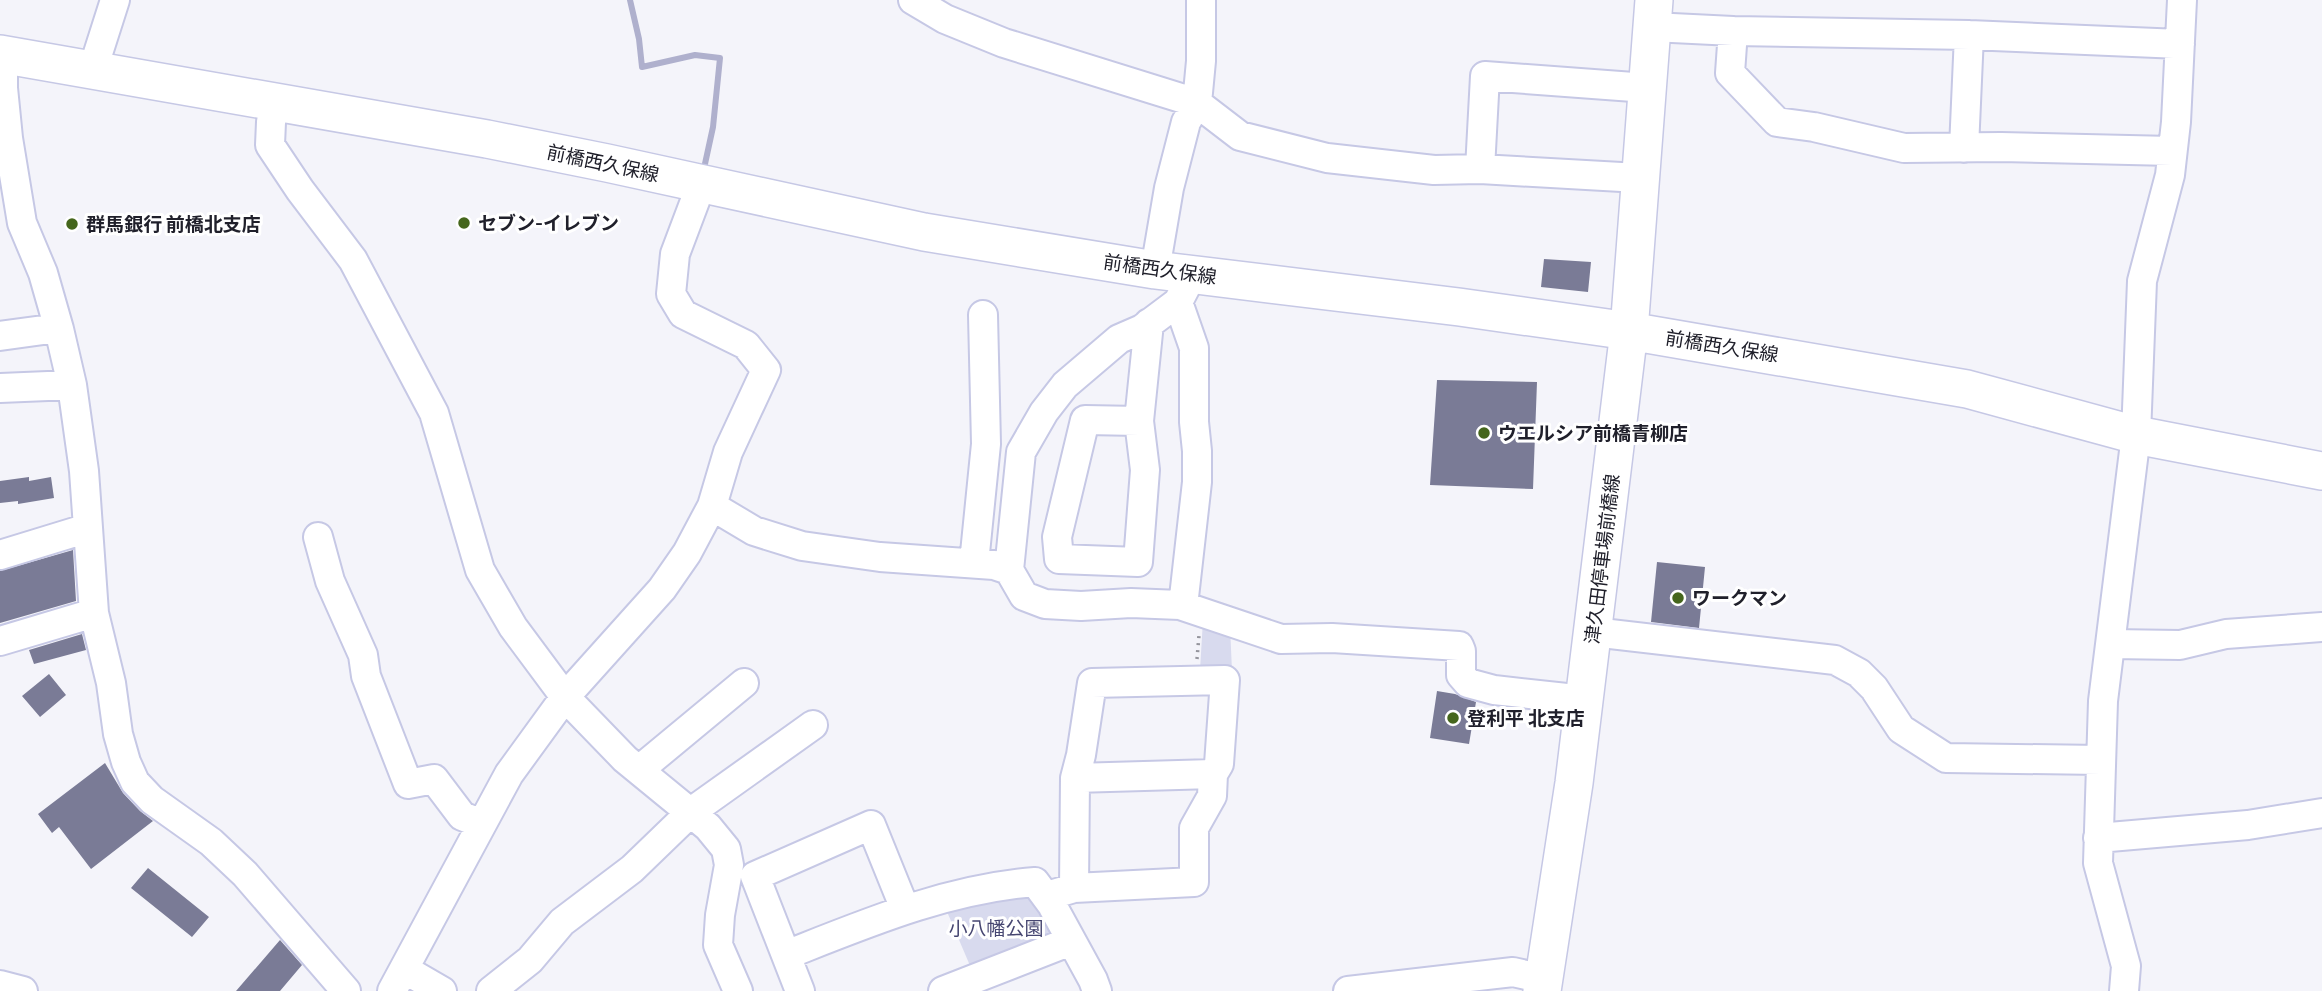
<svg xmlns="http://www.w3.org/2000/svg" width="2322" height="991" font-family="Manrope,'Noto Sans JP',sans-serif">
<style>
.green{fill:#d8daee}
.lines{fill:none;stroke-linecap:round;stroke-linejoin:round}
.stream{stroke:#afb0cd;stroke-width:6}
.building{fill:#7a7b96}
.minor-casing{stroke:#c6c8e5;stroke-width:32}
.major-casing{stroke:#c6c8e5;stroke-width:40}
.path{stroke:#95959d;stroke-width:3.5;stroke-dasharray:2 5;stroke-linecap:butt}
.minor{stroke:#fff;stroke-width:28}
.major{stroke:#fff;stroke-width:37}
.poi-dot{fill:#45661c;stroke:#fff;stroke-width:2.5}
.labels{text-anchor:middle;stroke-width:6;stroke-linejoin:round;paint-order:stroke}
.street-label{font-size:19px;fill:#20202b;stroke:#fff}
.poi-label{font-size:19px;font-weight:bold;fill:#20202b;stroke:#fff;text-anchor:start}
.park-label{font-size:19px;fill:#464671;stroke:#fff}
</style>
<rect width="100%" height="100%" fill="#f4f4fa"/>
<!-- green -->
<path class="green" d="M1203,620L1230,626L1232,671L1200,670Z
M1034,887L1064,940L974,975L945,907Z"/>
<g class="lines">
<!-- stream -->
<path class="stream" d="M630,0L639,39L642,67L695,55L720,58L713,127L703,173"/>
</g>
<!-- building -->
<path class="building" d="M1544,259L1591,262L1588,292L1541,287Z
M1437,380L1537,382L1533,489L1430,485Z
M29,477V481L51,477L54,498L18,504V501L0,503V481Z
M73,550L76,601L0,623V571Z
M1657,562L1705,567L1699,628L1651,622Z
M82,634L86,650L34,664L29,650Z
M49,674L66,695L40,717L22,696Z
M1437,691L1455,694L1476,702L1469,744L1430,738Z
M105,763L123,793L140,811L153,821L91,869L59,827L52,833L38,814Z
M148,868L209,917L192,937L131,888Z
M280,940L302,965L280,991H236Z"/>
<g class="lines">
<!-- minor casing -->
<g class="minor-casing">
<path id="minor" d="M913,0L945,19L1004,43L1197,103L1240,136L1327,158L1434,170L1480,169L1639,178
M1652,27L1733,31L1969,35L2180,44
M1733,31L1730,73L1777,122L1814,127L1904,148L2001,147L2172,151
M3,54V88L8,138L22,223L43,273L59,329L72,385L84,471L94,613L111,683L118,734L126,762L135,782L152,800L211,842L245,874L346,991
M93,69L115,0
M275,103L271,122L270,145L300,190L353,260L434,413L480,570L513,627L565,697L625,759L708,827L726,849L729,865L720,915L718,945L738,991
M1964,148L1969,35
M1480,169L1485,76L1647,88
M1155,270L1169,188L1186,122L1197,103L1201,61V0
M1178,302L1194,348V422L1197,451V482L1183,606
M0,336L58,328
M0,388L72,385
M1139,421L1085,420L1057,537L1059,559L1138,562L1145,470L1139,421L1149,323
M712,506L754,531L802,546L880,557L994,565L1009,570L1024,596L1045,604L1081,606L1131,603L1180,605L1281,639L1332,638L1459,646L1461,651V675L1468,683L1494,690L1585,700
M318,537L330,581L363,655L366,676L408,784L434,779L462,816L482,824
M0,555L88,528
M974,563L986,444L983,315
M1009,570L1021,452L1044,412L1065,385L1119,339L1142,329L1178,302L1192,275
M1593,632L1835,660L1859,673L1874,688L1901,729L1946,758L2101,760
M0,641L94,613
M2111,644L2180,645L2226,634L2322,627
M639,770L744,683
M1075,778L1213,774
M2098,838L2248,825L2322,813
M1047,896L1074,888L1075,778L1081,755L1092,683L1225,680L1219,764L1213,774L1212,796L1194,828V882L1074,888
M786,955C867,923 947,889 1035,882L1052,905L1093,980L1097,991
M404,969L442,991
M0,985L23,991
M392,991L509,774L565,697L662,589L687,553L712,506L728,452L766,370L746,345L683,314L671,294L675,254L701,185
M491,991L530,960L562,922L632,869L691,812L813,725
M800,991L755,876L871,825L905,909
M943,991L1071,941
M1348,991L1513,972L1544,979
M2124,991L2126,966L2098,863L2103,701L2136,435L2142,281L2170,175L2176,122L2182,0"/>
</g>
<!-- major casing -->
<g class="major-casing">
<path id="major" d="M0,54L487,139L607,163L924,232L1155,270L1459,307L1629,331L1967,389L2136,435L2322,471
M1542,991L1574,783L1629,331L1654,0"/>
</g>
<!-- path -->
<path class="path" d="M1197,659L1199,635"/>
<!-- minor -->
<use href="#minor" class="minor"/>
<!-- major -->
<use href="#major" class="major"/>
</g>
<!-- markers -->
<g class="poi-dot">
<circle cx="464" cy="223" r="7"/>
<circle cx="72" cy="224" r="7"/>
<circle cx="1484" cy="433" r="7"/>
<circle cx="1678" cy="598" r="7"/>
<circle cx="1453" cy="718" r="7"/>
</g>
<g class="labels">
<!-- street labels -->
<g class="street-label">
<text transform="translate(603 163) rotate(12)" y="7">前橋西久保線</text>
<text transform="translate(1160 269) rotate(8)" y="7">前橋西久保線</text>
<text transform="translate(1722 346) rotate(9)" y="7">前橋西久保線</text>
<text transform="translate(1602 559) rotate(-83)" y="7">津久田停車場前橋線</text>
</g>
<!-- poi labels -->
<g class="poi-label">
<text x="478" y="230">セブン-イレブン</text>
<text x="86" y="231">群馬銀行 前橋北支店</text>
<text x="1498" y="440">ウエルシア前橋青柳店</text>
<text x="1692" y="605">ワークマン</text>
<text x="1467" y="725">登利平 北支店</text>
</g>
<!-- park labels -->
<g class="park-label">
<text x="996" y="935">小八幡公園</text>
</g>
</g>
</svg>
